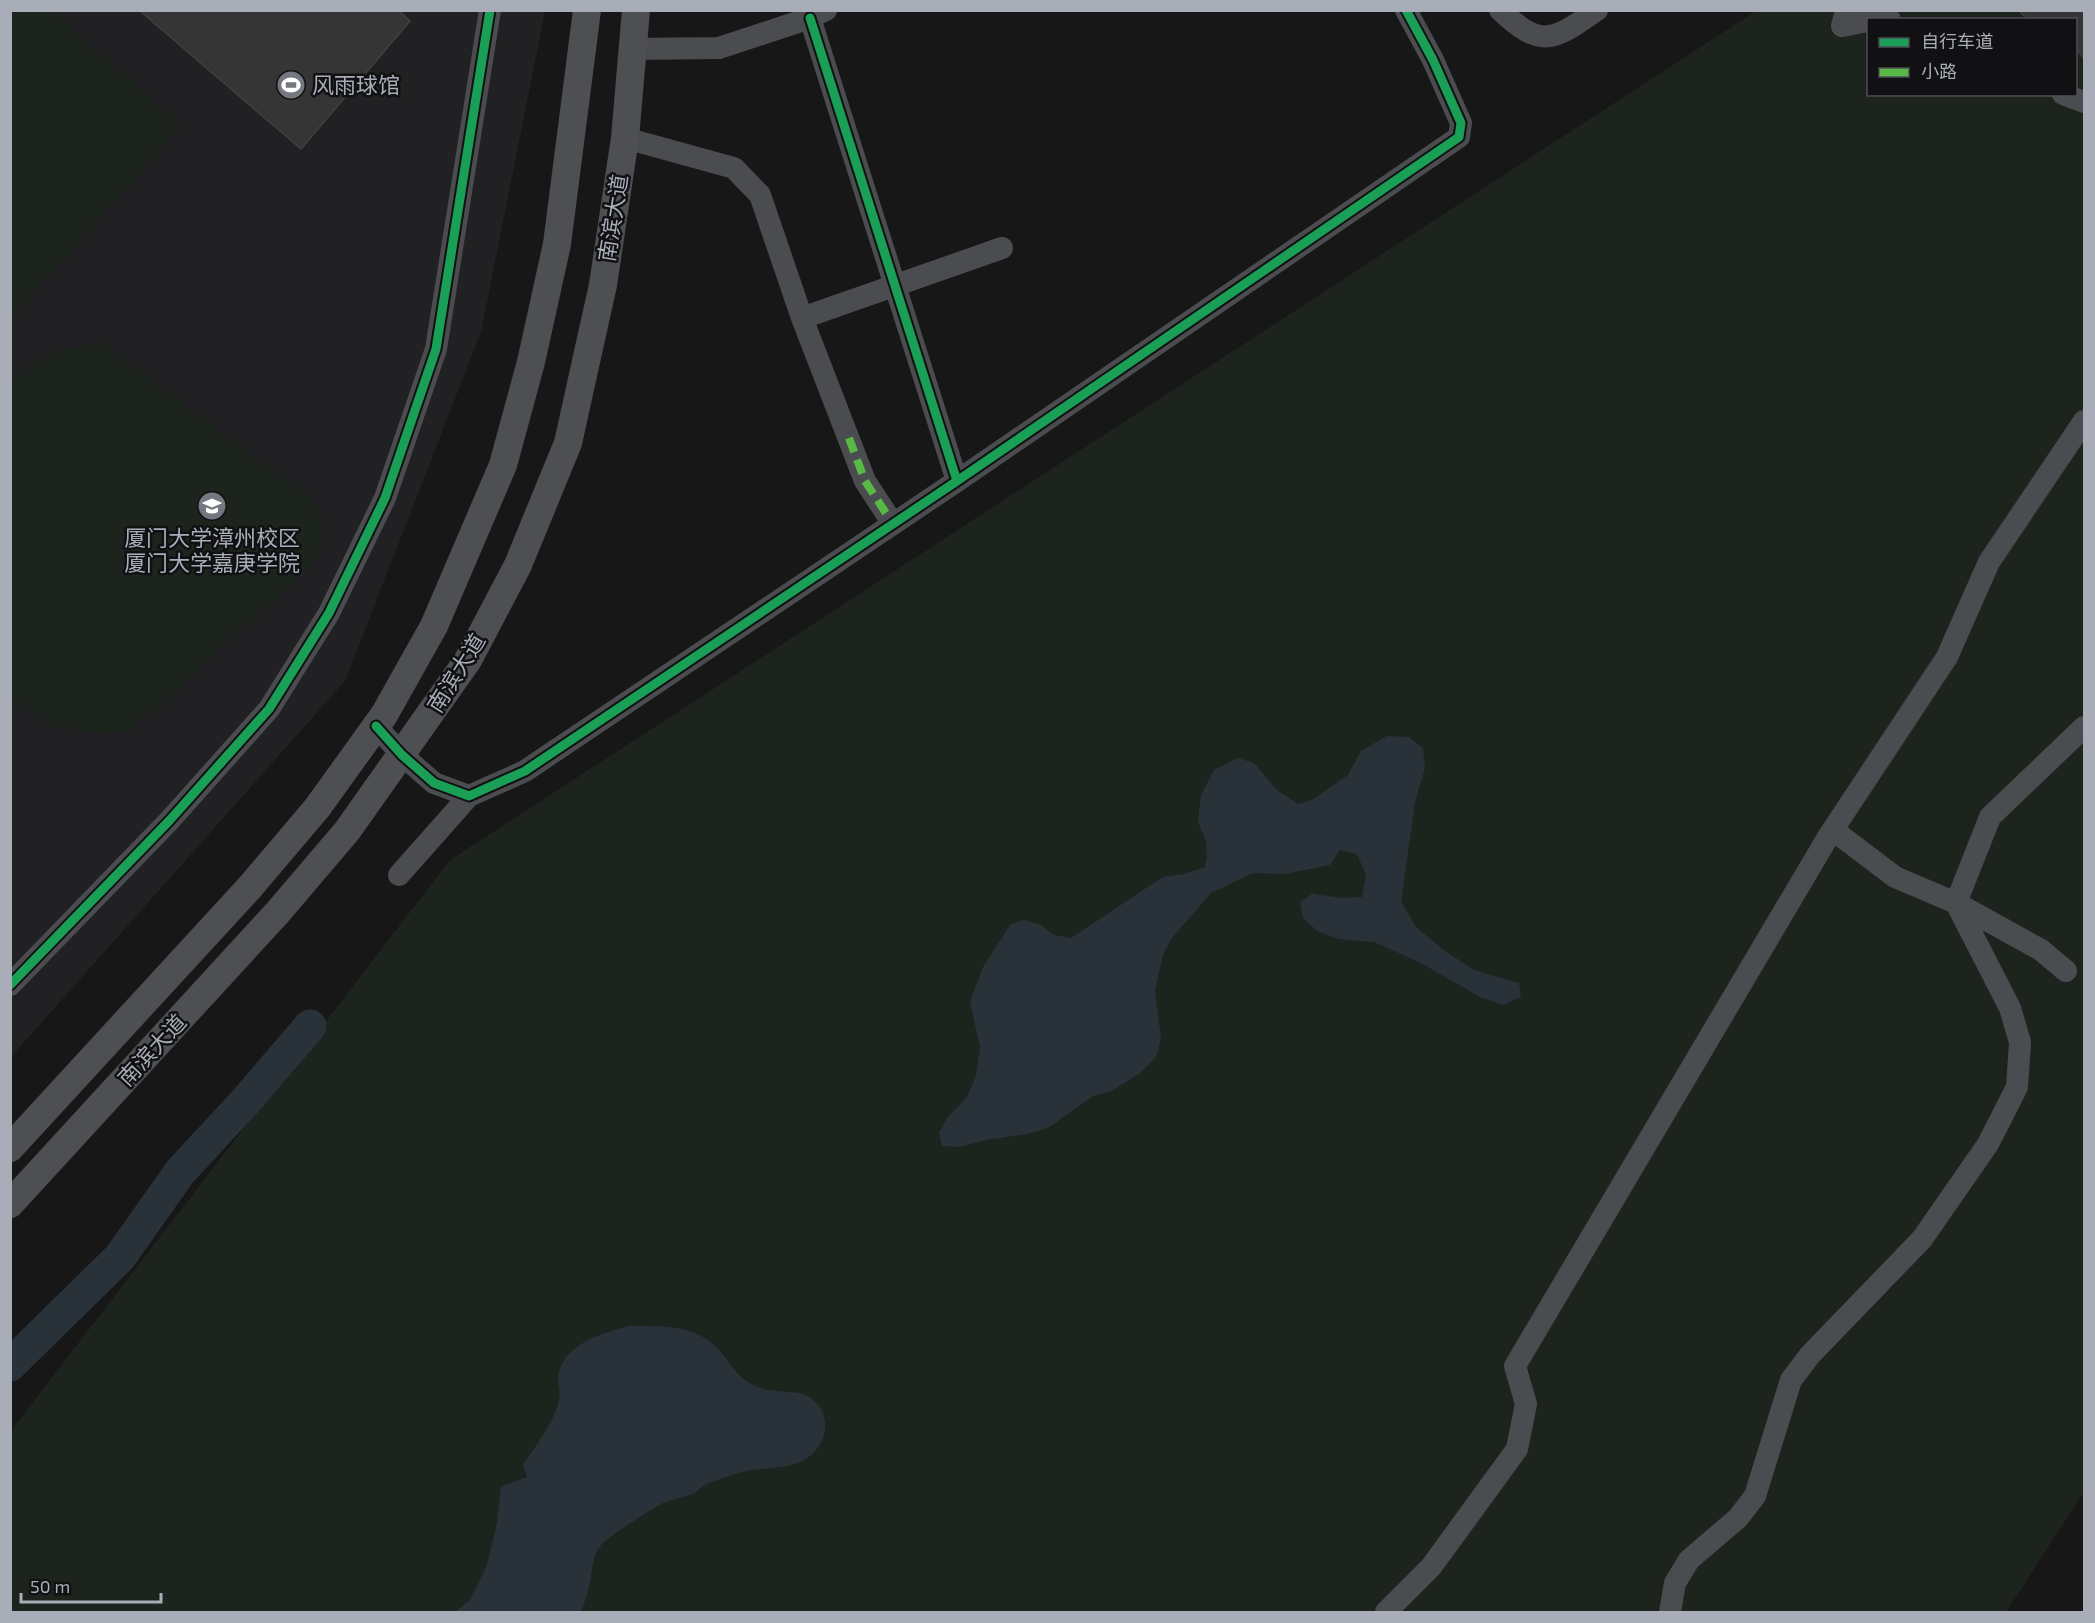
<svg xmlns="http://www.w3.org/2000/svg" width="2095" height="1623" font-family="'Exo 2','Noto Sans SC',sans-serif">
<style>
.built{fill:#212123}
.green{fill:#1d241e;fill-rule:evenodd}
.water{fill:#2a3239}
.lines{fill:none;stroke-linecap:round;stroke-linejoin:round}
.river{stroke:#2a3239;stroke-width:33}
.building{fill:#353536;stroke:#3f4043;stroke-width:1.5}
.minor{stroke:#4b4c50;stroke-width:22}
.major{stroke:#4d4f52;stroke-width:28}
.quiet{stroke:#58b947;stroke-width:8;stroke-dasharray:15 8;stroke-linecap:butt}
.cycleway-casing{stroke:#111113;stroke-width:13}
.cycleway{stroke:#1a9f57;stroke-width:9}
.labels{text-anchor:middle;stroke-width:5;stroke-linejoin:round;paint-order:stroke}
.poi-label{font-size:22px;fill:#a8adb8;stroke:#111113;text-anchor:start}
.street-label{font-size:22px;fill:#a8adb8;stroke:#111113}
</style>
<rect width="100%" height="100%" fill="#171717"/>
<!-- built -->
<path class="built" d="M11,11H545L481,332L345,681L11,1057Z"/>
<!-- green -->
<path class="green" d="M16,11H53L182,126L11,319L10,17Z
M1756,11H2084V1492L2006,1612H11L10,1432L450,860ZM1868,20H2076V94H1868Z
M100,343L311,497C325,525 325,532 315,562L162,703L128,732L95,734L52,725L15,702L11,697L10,379L58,350Z"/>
<!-- water -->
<path class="water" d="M1387,736L1409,737L1423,748L1425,768L1415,802L1401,902L1416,927L1445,951L1474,970L1519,983L1521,997L1503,1005L1480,997L1421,963L1374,942L1339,939L1317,931L1303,918L1300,902L1312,894L1342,898L1362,897L1366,875L1357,854L1340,850L1330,865L1284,874L1253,873L1211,893L1171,939L1163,955L1155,990L1161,1039L1156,1057L1140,1073L1112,1091L1093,1096L1048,1128L1027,1134L985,1140L960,1147L942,1146L939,1132L948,1117L967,1097L976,1076L980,1047L970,1002L982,969L1010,925L1024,920L1041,925L1054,935L1071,938L1163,877L1184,874L1205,867L1207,857L1206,841L1198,822L1201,795L1214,770L1238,758L1254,763L1277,790L1298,804L1312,800L1348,775L1361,751Z
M629,1326C666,1326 700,1324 724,1356C737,1373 740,1380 761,1388C777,1394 796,1389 809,1397C834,1412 828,1447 804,1460C785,1470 762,1467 742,1472C730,1476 714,1480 703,1486C699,1488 697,1492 693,1494C683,1498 672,1499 663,1503C653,1508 608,1537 602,1544C591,1556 593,1571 589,1586C587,1595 584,1604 581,1612H455L470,1600L487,1565L497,1523L501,1487L527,1477L523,1465C536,1445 554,1423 559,1400C561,1393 558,1385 558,1377C562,1344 603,1333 629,1326Z"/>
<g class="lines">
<!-- river -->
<path class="river" d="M10,1365L120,1257L180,1172L244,1103L310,1026"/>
</g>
<!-- building -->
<path class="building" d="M139,10H398L410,21L301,149Z
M2084,10V58L2076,49V20H2028L2019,11Z"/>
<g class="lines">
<!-- minor -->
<path class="minor" d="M1500,10C1542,50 1554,40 1597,10
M1846,10L1842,26L1868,21
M1880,10L1885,17L1890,20
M810,18L957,481
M632,49L719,48L810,18L826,10
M2063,94L2084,102
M625,138L734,168L760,195L802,318L865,481L893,524
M802,318L1002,248
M376,726L402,755L434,783L469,796L525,771L957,481L1459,137L1461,123L1433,60L1406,10
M1833,830L1895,877L1956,903L2041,950L2066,971
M399,875L469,796
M10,985L169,821L269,709L329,613L385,498L436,349L490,10
M1386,1612L1431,1567L1517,1449L1526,1404L1515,1366L1828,837L1947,657L1989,562L2084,421
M1670,1612L1675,1583L1689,1560L1738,1518L1755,1496L1791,1380L1810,1355L1922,1239L1988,1144L2017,1087L2020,1042L2010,1008L1956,903L1990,817L2084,727"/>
<!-- major -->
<path class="major" d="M10,1148L250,887L317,808L384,715L434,626L503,465L531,362L557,244L587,10
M10,1204L278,912L347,831L468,660L518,565L568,443L585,366L603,285L625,138L636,10"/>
<!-- quiet -->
<path class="quiet" d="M849,438L865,481L893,524"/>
<!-- cycleway casing -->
<g class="cycleway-casing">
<path id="cycleway" d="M810,18L957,481
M376,726L402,755L434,783L469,796L525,771L957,481L1459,137L1461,123L1433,60L1406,10
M10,985L169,821L269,709L329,613L385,498L436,349L490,10"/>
</g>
<!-- cycleway -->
<use href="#cycleway" class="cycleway"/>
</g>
<!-- icons -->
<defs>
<g id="stadium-disc" transform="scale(1.5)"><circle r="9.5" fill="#757880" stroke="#111113"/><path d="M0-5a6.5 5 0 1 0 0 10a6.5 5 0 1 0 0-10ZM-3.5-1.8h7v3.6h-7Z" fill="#fff"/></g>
<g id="university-disc" transform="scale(1.5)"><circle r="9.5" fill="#757880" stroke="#111113"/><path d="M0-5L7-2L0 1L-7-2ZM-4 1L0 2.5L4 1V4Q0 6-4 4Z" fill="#fff"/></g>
</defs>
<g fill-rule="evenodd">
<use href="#stadium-disc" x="291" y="85"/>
<use href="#university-disc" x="212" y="506"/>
</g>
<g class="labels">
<!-- poi labels -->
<g class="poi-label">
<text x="312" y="93">风雨球馆</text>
<text x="212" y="546" text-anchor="middle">厦门大学漳州校区<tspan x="212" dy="25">厦门大学嘉庚学院</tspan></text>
</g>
<!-- street labels -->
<g class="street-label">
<text transform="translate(613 218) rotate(-81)" y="8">南滨大道</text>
<text transform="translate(456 673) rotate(-58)" y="8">南滨大道</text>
<text transform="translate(152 1050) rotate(-47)" y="8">南滨大道</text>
</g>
</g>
<!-- border -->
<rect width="2095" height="1623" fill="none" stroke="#a8adb8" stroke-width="24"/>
<!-- legend -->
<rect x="1867" y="18" width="210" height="78" fill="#111113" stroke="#4d4f55" stroke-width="1.5"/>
<rect x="1879" y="38" width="30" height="9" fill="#1a9f57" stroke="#4d4f55" stroke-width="1.5"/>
<text x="1921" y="48" font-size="18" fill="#a8adb8">自行车道</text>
<rect x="1879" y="68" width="30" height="9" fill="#58b947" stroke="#4d4f55" stroke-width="1.5"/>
<text x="1921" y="78" font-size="18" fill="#a8adb8">小路</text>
<!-- scale -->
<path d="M21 1593v9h140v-9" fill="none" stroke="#a8adb8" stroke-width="3"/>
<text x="30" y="1593" font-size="18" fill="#a8adb8" stroke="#111113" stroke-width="4.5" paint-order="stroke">50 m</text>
</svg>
